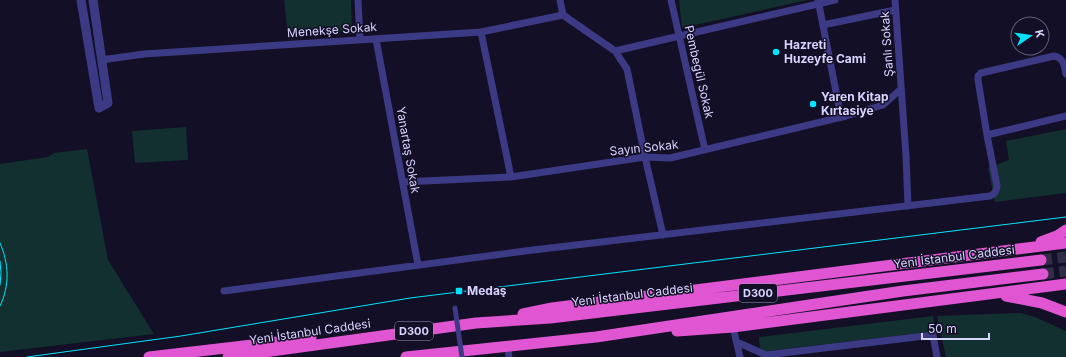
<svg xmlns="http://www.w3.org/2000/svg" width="1066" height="357" font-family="Inter,sans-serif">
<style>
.green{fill:#12302f}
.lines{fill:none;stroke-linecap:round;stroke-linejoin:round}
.trunk-tunnel{stroke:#312d47;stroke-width:11;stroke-dasharray:11 5.5;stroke-linecap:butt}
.minor{stroke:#3d3a85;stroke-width:7}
.tertiary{stroke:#3d3a85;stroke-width:9}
.trunk{stroke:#e055d1;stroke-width:11}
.tram{stroke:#00e5ff;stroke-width:1}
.pedestrian-bridge{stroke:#3d3a85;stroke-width:5}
.poi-dot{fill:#00e5ff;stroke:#130f26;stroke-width:1.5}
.labels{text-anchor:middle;stroke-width:3;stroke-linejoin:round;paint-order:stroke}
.shield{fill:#130f26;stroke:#9e99be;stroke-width:1}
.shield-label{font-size:11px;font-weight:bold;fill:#d9d4ff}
.street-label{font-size:12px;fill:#d9d4ff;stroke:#130f26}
.poi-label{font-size:12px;font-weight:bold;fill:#d9d4ff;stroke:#130f26;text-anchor:start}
</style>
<rect width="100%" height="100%" fill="#130f26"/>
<!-- green -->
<path class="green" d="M284,0H351L352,31L288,36Z
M679,0H807L682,28Z
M186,127L188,160L135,163L132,131Z
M1066,129V193L995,202L988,168L1009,160L1006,141Z
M87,149L108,260L154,334L0,352V164L48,157L54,153Z
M1021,313L1035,317L1066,331V357H946L937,316Z
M933,316L936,331L760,352L759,337Z"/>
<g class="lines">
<!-- trunk-tunnel -->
<path class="trunk-tunnel" d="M1041,260L1066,257
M1043,274L1066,271"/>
<!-- minor -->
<path class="minor" d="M358,0L360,40
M560,0L563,15L615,51L627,69L645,157L663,235
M671,0L705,150
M818,0L841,117
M895,0L906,156L908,206
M823,25L895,10
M481,32L511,177
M376,39L418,265
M615,51L835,0
M101,60L144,54L481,32L563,15
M987,135L978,80V76L981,73L1054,56C1064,58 1064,65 1066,74
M403,182L511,177L645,157L670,158L846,116L883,105L901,89
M224,291L525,251L990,196C995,194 996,192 997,186L987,135L1066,116
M733,327L740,357
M737,342L766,355V357
M508,346L509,357
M766,355L933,335L937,357"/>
<!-- tertiary -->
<path class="tertiary" d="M81,0L99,108L108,103L93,0"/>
<!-- trunk -->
<path class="trunk" d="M1041,242L1057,236L1066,230
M1006,296L1042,303L1066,312
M523,314L552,308L1066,243
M677,331L733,327L1066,284
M149,357L311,338
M228,357L476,323L550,318L1041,260
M406,357L596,337L903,291L1043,274"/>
<!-- tram -->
<path class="tram" d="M0,243C9,264 10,285 0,306
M0,261L1,273L0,285
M27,357L181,336L410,298L1066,217"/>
<!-- pedestrian-bridge -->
<path class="pedestrian-bridge" d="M455,308L462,357"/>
</g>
<!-- markers -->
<g class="poi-dot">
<circle cx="776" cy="52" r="4"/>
<circle cx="813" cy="104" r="4"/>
<rect x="455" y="287" width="8" height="8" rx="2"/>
</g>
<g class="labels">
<!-- shield labels -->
<g class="shield">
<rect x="739" y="284" width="38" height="18" rx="3"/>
<rect x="395" y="322" width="38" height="18" rx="3"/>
</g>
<g class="shield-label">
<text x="758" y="297">D300</text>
<text x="414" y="335">D300</text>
</g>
<!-- street labels -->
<g class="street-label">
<text transform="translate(332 30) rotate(-4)" y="4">Menekşe Sokak</text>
<text transform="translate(887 44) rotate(-94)" y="4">Şanlı Sokak</text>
<text transform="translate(699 72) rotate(77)" y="4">Pembegül Sokak</text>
<text transform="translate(644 148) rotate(-6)" y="4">Sayın Sokak</text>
<text transform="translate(408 150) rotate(80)" y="4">Yanartaş Sokak</text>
<text transform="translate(954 257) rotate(-7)" y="4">Yeni İstanbul Caddesi</text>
<text transform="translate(632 295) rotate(-7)" y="4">Yeni İstanbul Caddesi</text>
<text transform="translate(310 332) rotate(-8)" y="4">Yeni İstanbul Caddesi</text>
</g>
<!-- poi labels -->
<g class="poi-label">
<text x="784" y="49">Hazreti<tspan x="784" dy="14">Huzeyfe Cami</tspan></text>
<text x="821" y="101">Yaren Kitap<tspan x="821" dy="14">Kırtasiye</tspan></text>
<text x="467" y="295">Medaş</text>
</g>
</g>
<!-- north arrow -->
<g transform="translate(1030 36) rotate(77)"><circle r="19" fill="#130f26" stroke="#625e7d"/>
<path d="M0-3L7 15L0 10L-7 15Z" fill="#00e5ff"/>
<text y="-6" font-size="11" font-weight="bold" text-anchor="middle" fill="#d9d4ff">K</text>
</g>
<!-- scale -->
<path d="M922 333v6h67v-6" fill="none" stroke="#d9d4ff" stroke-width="2"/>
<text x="928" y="333" font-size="12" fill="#d9d4ff" stroke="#130f26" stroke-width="3" paint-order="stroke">50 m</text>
</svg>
